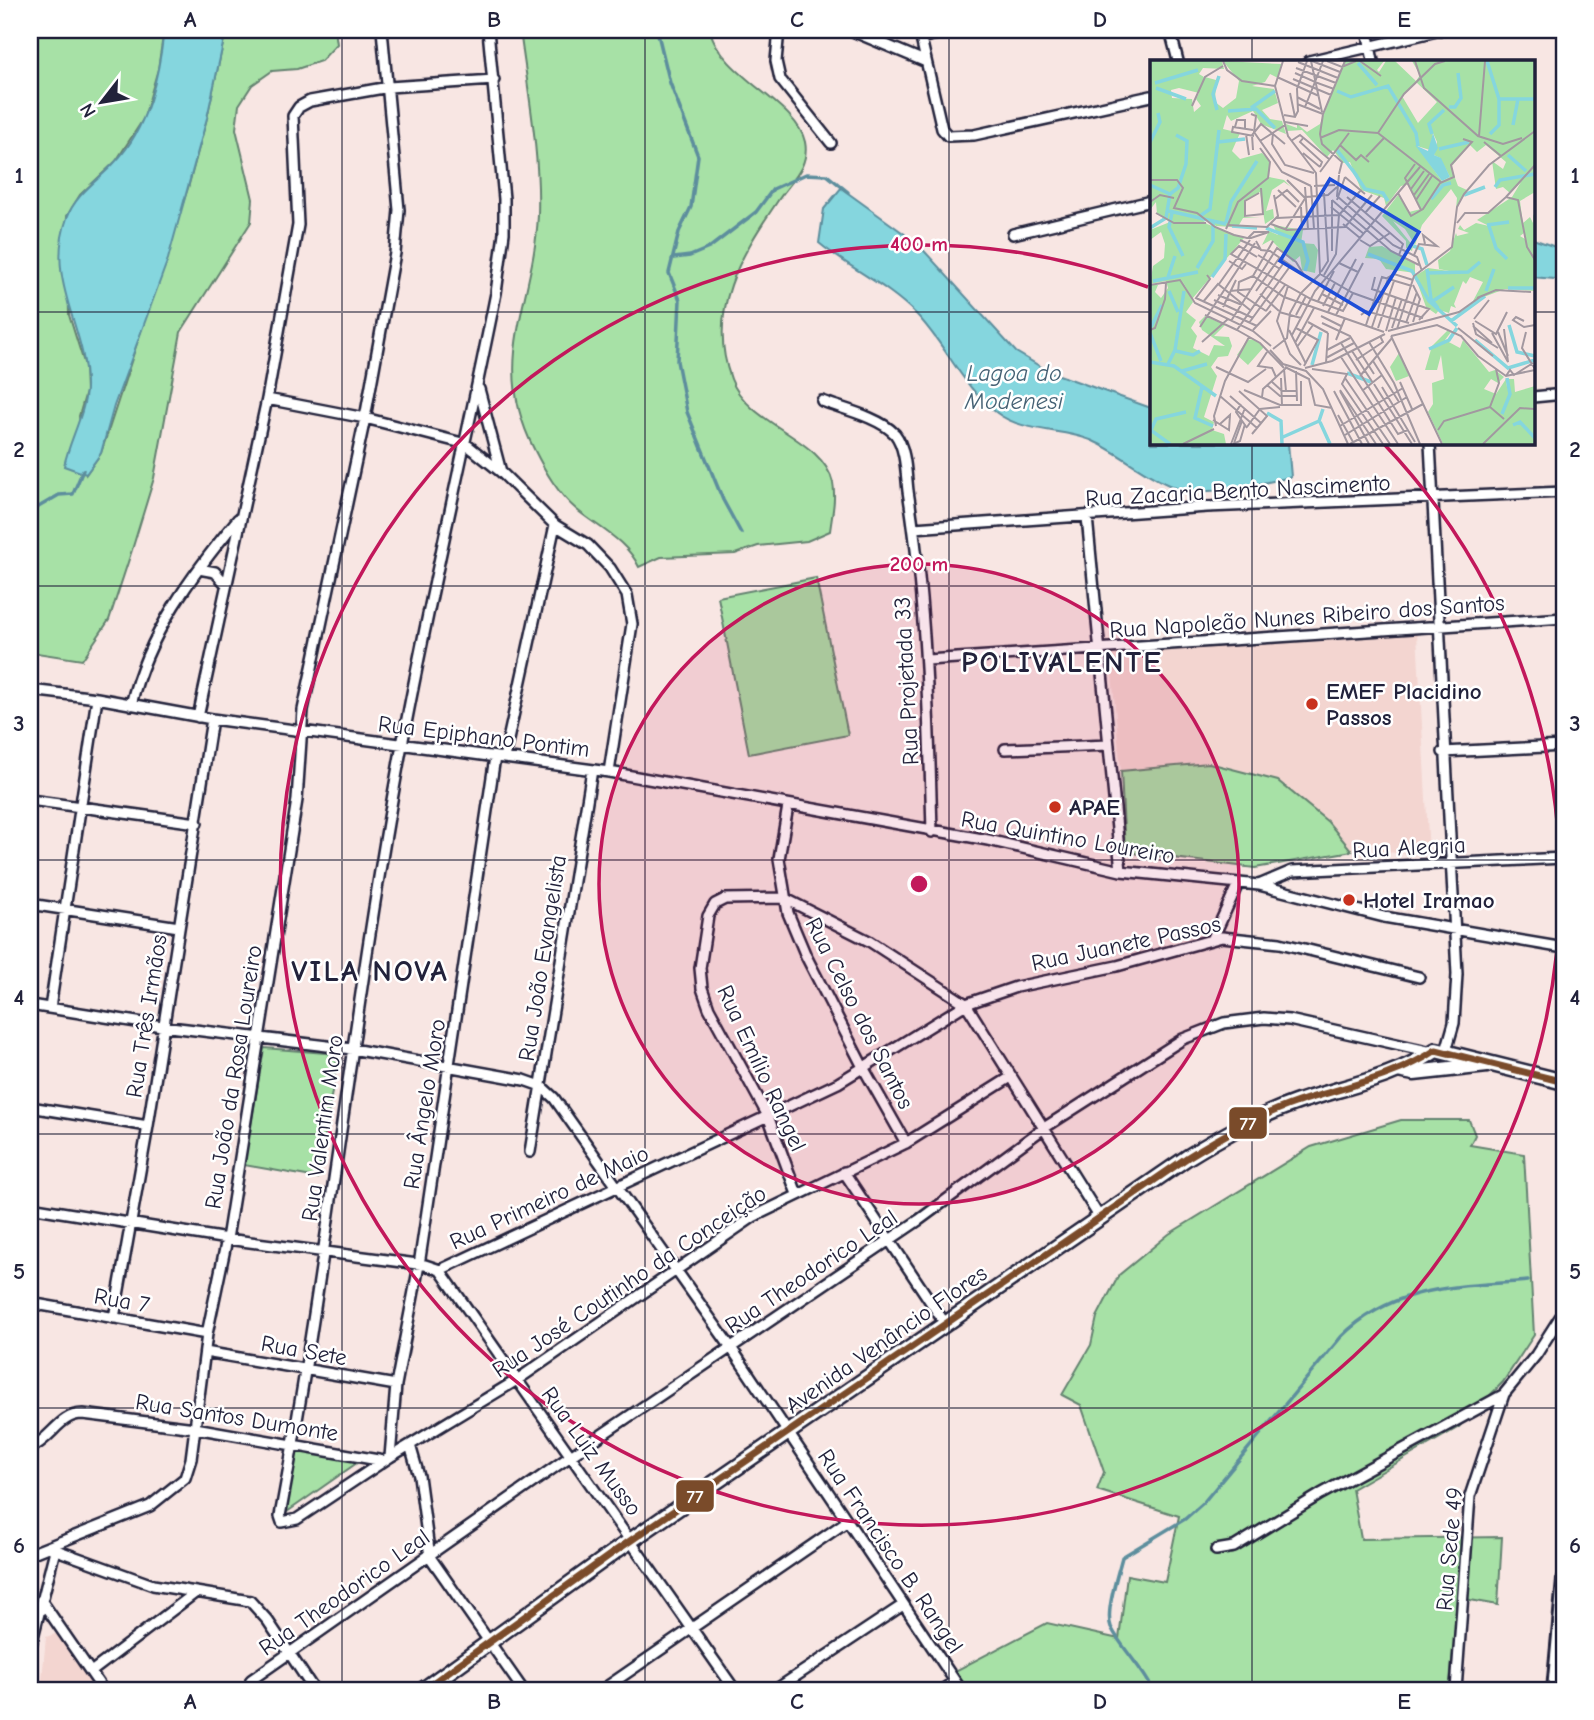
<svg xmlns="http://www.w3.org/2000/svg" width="1594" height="1720" font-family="'Comic Neue',sans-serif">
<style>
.built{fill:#f3d5d0}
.green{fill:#a7e1a6;stroke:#648270;stroke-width:2}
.water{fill:#85d6de;stroke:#5d8e9d;stroke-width:2}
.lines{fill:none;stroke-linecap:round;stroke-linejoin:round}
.stream{stroke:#5d8e9d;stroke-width:3.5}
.street-casing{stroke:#22223b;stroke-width:14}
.secondary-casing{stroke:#22223b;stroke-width:18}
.primary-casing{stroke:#22223b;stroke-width:19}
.street{stroke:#fff;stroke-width:9}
.secondary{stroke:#fff;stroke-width:12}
.primary{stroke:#fff;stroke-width:14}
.bus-1-casing{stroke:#fff;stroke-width:12}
.bus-1{stroke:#7a4b2a;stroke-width:7}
.grid{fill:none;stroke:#22223b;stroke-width:2;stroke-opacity:0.55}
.ring{fill:none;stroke:#c2185b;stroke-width:3.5}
.poi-dot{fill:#c8321e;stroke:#fff;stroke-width:2.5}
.labels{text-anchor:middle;stroke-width:5;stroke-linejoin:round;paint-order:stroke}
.street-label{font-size:23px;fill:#22223b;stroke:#fff}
.poi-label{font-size:23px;font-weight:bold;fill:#22223b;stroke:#fff;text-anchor:start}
.water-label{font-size:24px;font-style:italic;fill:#456174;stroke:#fff}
.district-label{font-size:30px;font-weight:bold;letter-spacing:2px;fill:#22223b;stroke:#fff}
.inset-river{fill:none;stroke:#85d6de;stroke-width:3.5}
.inset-road{fill:none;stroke:#a298a0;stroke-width:2}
.view{fill:#1d4ed8;fill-opacity:0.15;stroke:#1d4ed8;stroke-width:3.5}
.inset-edge{fill:none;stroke:#22223b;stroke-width:3.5}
.centre{fill:#c2185b;stroke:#fff;stroke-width:3.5}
.ring-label{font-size:21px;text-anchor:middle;font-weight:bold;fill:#c2185b;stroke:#fff;stroke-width:5;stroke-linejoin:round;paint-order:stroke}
.line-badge{stroke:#fff;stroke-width:2.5}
.badge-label{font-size:19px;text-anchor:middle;font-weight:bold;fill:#fff}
.neatline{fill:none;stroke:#22223b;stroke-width:2.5}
.grid-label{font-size:23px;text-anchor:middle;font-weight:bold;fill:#22223b}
</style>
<rect width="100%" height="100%" fill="#f8e6e3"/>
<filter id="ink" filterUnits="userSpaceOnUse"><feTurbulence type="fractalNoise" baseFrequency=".0143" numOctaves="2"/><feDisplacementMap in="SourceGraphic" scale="14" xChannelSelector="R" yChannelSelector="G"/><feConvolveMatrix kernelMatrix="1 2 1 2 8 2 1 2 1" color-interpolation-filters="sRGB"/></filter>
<g filter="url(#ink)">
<!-- built -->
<path class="built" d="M1417,633L1429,854L1352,851L1328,822L1209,763L1121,771L1110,652Z
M58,1633L95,1690H41L46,1637Z"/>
<!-- green -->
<path class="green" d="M30,30H164L158,69L144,118L116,161L80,195L67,216L69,315L85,366L86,392L79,416L86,474L101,453L188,188L207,118L226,30H335L337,44L321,61L297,69L272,71L252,85L239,105L236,129L253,199L251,222L181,332L154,478L132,550L109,620L82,660L30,652Z
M520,30H710C721,76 797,103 805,142C810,167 790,182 777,202C741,255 706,311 731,379C749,426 823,438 833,483C836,499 832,515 830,531L807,541L758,546L735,554L661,557L639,567C626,540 599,528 577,510C558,494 545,471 534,449C489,361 534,303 538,215C540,154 528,91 520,30Z
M816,578L848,735L749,754L718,597Z
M1209,763L1278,781L1328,822L1352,851L1255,868L1125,852L1121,771Z
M264,1048L338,1054L318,1178L244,1165Z
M1401,1120H1469L1475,1135L1470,1145L1524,1154L1534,1335L1503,1382L1459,1427L1352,1489L1361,1539L1502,1537L1498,1605L1459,1598L1449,1690H968L955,1671L1047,1623L1119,1639L1127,1575L1165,1582L1179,1516L1097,1490L1104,1472L1081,1405L1062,1395L1091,1345L1097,1317L1119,1275L1169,1234L1311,1147Z
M294,1449L361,1460L287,1512Z"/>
<!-- water -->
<path class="water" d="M164,30H226L207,118L168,259L114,406L101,453L86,474L64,466C69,441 85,414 86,389C88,329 44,282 67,218C75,194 99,180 115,162C148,128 159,75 164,30Z
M841,188L917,243L1016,352L1048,371L1151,408V443H1288L1291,477C1263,483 1201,498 1176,488C1146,477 1122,454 1093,441C1063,428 1023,433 997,413C963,388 946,345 917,315C888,285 850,269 819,243L824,209Z
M1533,239L1564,250V280L1533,277Z"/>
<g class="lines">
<!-- stream -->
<path class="stream" d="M657,30L670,83L698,156L691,207L679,232L669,273L680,300L677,361L687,412L723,500L741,533
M674,258L690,256L709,248L756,212L773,189L806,174L827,175L848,192
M30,512L59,495L73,494L83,470
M1153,1690C1142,1667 1122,1649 1111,1627C1105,1612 1118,1573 1122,1557L1185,1519L1203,1503L1341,1337C1394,1284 1458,1287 1528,1281"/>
<!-- street casing -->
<g class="street-casing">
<path id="street" d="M488,30L504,199V233L496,293C466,444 430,594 402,745C354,1001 328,1260 280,1516L282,1522L297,1519L390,1457L517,1380L753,1217L906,1143L1011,1077
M779,30L776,61L780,79L831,143
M850,30L924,61
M919,30L942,129L948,136L974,135L1151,96
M1170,30L1178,61
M1367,30L1373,61
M920,38L955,30
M1309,61L1441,30
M1013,234L1151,201
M479,389L501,472
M1533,397L1564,394
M267,399L365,418L466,444L501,472L555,525L588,545L610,568L627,595L632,624L609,772
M822,401C843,409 879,417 895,434C906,448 906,474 908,491C926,604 929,718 932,832
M1430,443L1457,974L1454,1023L1446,1051
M1087,517L1121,871
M914,528L1207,507L1564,492
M199,569L215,572L226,584
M927,660L1564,618
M30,690L97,698L212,719L609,772L988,840L1121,871L1259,885L1384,917L1564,948
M131,705C147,635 193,573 238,519
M198,717L267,399L298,225L293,116L299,107L310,101L389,87L494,80
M1005,749L1109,745
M1443,752L1564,746
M504,758L555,525
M30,800L197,823
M788,806L779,859L788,913L806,956L864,1069L906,1143
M1259,885L1292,871L1564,858
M30,904L179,927
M1213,938L1238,884
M30,1005L162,1026L352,1049L524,1080L541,1086L554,1098L732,1349L961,1690
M50,1008L97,698
M30,1107L148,1126
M530,1152L592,770
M844,1172L946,1325
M797,1194L768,1116L709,1008L702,988L700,968L708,916L715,904L725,899L784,898L869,941L966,1004L1100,1218
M30,1207L227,1239L425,1265L440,1270L838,1083L966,1004L1016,987L1117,966L1222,937L1280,943L1419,977
M440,1270L735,1690
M30,1303L207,1334
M114,1318L148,1126L212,719
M205,1352L396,1385
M410,1445L419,1476L430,1557L523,1690
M30,1448C52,1439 59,1414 83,1414L195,1428L384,1461
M390,1457L396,1385L419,1265L495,757
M48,1547L153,1585L250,1601L268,1621L314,1690
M1216,1550L1234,1547L1321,1494L1503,1395
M30,1554L150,1506L185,1478L191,1459L207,1334L227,1239L297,800L303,710L365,418L395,253L399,210L382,30
M41,1600L103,1690
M30,1649L55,1550
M91,1672L195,1593
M251,1680L572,1455L919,1220L1044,1128L1183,1039L1224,1023L1264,1018L1289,1020L1432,1052
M602,1690L846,1522
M775,1690L903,1605
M942,1690L955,1681
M1456,1690L1470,1496L1504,1394L1536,1355L1564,1311"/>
</g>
<!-- secondary casing -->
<g class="secondary-casing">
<path id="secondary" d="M1554,1690L1564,1580"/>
</g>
<!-- primary casing -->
<g class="primary-casing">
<path id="primary" d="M1398,1070L1414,1073L1487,1065
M423,1690L614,1552L1188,1157C1222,1136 1257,1116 1295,1103C1342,1087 1395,1078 1436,1050L1564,1082"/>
</g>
<!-- street -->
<use href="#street" class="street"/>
<!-- secondary -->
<use href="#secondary" class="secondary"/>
<!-- primary -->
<use href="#primary" class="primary"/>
<!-- bus-1 casing -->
<g class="bus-1-casing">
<path id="bus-1" d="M423,1690L614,1552L1188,1157C1222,1136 1257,1116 1295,1103C1342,1087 1395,1078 1436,1050L1564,1082"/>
</g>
<!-- bus-1 -->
<use href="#bus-1" class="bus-1"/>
</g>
</g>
<!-- grid -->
<path class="grid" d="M342,30V1690M645,30V1690M949,30V1690M1252,30V61M30,312H1151M1533,312H1564M1252,443V1690M30,586H1564M30,860H1564M30,1134H1564M30,1408H1564"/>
<!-- distance rings -->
<circle cx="919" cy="884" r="320" fill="#c2185b" fill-opacity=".12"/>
<g class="ring">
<circle cx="919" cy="884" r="320"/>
<path d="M1383 443A640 640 0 1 1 1148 287"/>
</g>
<!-- markers -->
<g class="poi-dot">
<circle cx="1312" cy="704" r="7"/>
<circle cx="1055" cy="807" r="7"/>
<circle cx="1349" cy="900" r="7"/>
</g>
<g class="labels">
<!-- street labels -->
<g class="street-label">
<text transform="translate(1238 490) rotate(-3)" y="8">Rua Zacaria Bento Nascimento</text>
<text transform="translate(1307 616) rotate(-4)" y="8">Rua Napoleão Nunes Ribeiro dos Santos</text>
<text transform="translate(906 681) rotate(-93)" y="8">Rua Projetada 33</text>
<text transform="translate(484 736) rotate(7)" y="8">Rua Epiphano Pontim</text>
<text transform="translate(1068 837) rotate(10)" y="8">Rua Quintino Loureiro</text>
<text transform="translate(1409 847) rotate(-3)" y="8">Rua Alegria</text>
<text transform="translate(1126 943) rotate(-12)" y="8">Rua Juanete Passos</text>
<text transform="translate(542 958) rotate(-81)" y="8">Rua João Evangelista</text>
<text transform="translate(860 1013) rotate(63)" y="8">Rua Celso dos Santos</text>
<text transform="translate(146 1016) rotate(-81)" y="8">Rua Três Irmãos</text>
<text transform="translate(762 1068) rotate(65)" y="8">Rua Emílio Rangel</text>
<text transform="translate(233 1077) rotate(-81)" y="8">Rua João da Rosa Loureiro</text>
<text transform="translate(424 1104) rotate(-81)" y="8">Rua Ângelo Moro</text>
<text transform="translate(322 1128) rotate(-82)" y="8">Rua Valentim Moro</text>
<text transform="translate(549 1197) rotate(-25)" y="8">Rua Primeiro de Maio</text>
<text transform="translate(811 1271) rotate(-34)" y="8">Rua Theodorico Leal</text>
<text transform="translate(629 1281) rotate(-34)" y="8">Rua José Coutinho da Conceição</text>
<text transform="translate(122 1300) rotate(10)" y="8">Rua 7</text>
<text transform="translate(886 1339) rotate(-35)" y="8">Avenida Venâncio Flores</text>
<text transform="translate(304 1350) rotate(10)" y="8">Rua Sete</text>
<text transform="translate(237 1417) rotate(9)" y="8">Rua Santos Dumonte</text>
<text transform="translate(592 1451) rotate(54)" y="8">Rua Luiz Musso</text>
<text transform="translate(1449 1549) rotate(-85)" y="8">Rua Sede 49</text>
<text transform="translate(891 1551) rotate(56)" y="8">Rua Francisco B. Rangel</text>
<text transform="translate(344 1592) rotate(-35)" y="8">Rua Theodorico Leal</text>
</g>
<!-- poi labels -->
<g class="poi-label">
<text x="1326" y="699">EMEF Placidino<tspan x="1326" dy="26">Passos</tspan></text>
<text x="1069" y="815">APAE</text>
<text x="1363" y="908">Hotel Iramao</text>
</g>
<!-- water labels -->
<g class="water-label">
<text x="1014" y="381">Lagoa do<tspan x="1014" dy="28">Modenesi</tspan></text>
</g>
<!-- district labels -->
<g class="district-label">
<text x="1062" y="672">POLIVALENTE</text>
<text x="370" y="981">VILA NOVA</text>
</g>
</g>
<!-- overview -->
<g transform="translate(1150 60)">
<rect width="385" height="385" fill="#f8e6e3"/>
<path d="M0,1H72L74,9L53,8L49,14L54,17L52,24L55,17L66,20L65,42L73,48L86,38L89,21L73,1L132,4L128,18L120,14L115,22L102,26L124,29L128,43L112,50L120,59L132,61L136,74L111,64L103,51L81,61L77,55L73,69L90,73L82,91L90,99L112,93L120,101L119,117L134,120L141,127L134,122L122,130L116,151L123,149L124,158L115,164L110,132L94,142V157H110L93,158L89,165L96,168L66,166L49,156L57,164L94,178L42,239L32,220L43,242L36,252L46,260L41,268L47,276L43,288L59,296L64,285L75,286L52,270L49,262L55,256L75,265L64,276L79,277L82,286L78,296L68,297L61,307L67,316L54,357L64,362L62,370L74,374L76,384H0V225H8L5,232L11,238L18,228L16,221L0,224L3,206L14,198L15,184L11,172L0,180V170L20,162L7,154L6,142L0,150ZM29,28L49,33L46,39L51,46L44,52L42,39L22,38L21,30ZM194,1H234L227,10L229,12L236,1H245L266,21L270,15L262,1H385V132L370,141L374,173L370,176L375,179L373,163L380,157L383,163V156L385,152V227H379L385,231L355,229L323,241L333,222L320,217L316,224L313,221L304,244L306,248L301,246L299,253L289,250L286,254L276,247L265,216L278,208L299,211L289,209L288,200L300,191L306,173L307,176L319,173L308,169L310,165L314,170L326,163L339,166L327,160L362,137L371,122L360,133L353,127L346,129L342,101L353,109L356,102L336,85L327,92L320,85L301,107L308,126L317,130L306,149L307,138L301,129L272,165L265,185L255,169L243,161L263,186L262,191L256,188V181L232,156L248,135L259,152L271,149L259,124L251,126L236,146L234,138L211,130L200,102L193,103L183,90L177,97L152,70L137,71L136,64L147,68V64L157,72L170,64ZM266,22L287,42L268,63L252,36ZM283,73L287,82L284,95L290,98L300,117L292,121L267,86L280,90ZM123,165L153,170L151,183L164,184L168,190L165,213L152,210L150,196L143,202L121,180L112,185L119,171L128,175ZM232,186L265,204V213L236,209L229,199L215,198L219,187ZM298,270L301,272L295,280L310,288L313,280L339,312L345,310L354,317L348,323L341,319L334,329L346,334L356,319L357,327L358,319H364L365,332L385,326V384H293L278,352L283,344L282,323L294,319L291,295L287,310H275L282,286ZM104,279L114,287L98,305L87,295L97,280ZM249,293L259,316L246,321L240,307Z" fill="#a7e1a6" fill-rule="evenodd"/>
<path d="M283,73L288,88L284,95L291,98L300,117L292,121L265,85L278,91Z" fill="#85d6de"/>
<path class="inset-river" d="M337,1L349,39V65L340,74M208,3L227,25M5,23L48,10M6,28L36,39M187,31L201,37L238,26L266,73L268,86M349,39H385M299,47H305L311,38L308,13M101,48L125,31M67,50L63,34L69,16M78,51L106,49L125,68M363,65L368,39M282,74L279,64L294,50M0,82L10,62L8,53M68,82L95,79M289,89L319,82M187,90L207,116M358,95L376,111M202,109L215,129L233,133L238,141M0,125L20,134M345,127L350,120L385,114M314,135L335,127M281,139L293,125L301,123M19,151L76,164M22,153L19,167L33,196M50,156L60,149L69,70M76,163L81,142L107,101M337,165L359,162M82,166L107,168M339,166L346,188L357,199M0,168L16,158L20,134L28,128L36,104L37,81L26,75M116,168L153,182L158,201L155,211M263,186L272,189L277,205M218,194L262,211L279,241L307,266M47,208L63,181V161M277,209L281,239L288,248M277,213L318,212L330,202M18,217L25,196M62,217L75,199L76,174M3,221L48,212M358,228H385M19,231L28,252M336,231L344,209M283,241L304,227M301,261L335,236M359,265L367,292L385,296M1,267L12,245M0,273L11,301M325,280L358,308L385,300M279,289L299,280L307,268M26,291L43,295L50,291M0,302L24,306L66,336M18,304L25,290L34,231M162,305L171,272M32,311L57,304M197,313L221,322M52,327L45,358L63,366M117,353L131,361L132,384M352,354L360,334L357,318M170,362L180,384M363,365L370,362L385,378M2,371L20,384M0,372L6,359L36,352M133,377L169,361L173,349"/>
<path class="inset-road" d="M73,1L77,10L92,21L125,26L138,76L166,113L170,214L151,233L140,253L137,278L123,289M161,1L172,52M162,1L190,12M177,1L192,7L206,1M210,1L231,16M265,1L274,28L328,76L353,84L372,78M148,2L188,18M146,8L186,23M145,13L165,22L173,1M127,17L169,36M143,19L181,35M125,26L133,1M140,33L145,57M147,37L170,49M147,44L173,54M42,46L55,17L73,6M155,47L165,22L184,29M101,54L106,56L104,72L132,112L161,126M134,55L145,57L148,51L147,29L157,1M135,62L158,66M85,67L87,60H95V69M103,70L83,67L82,72L104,76M123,73L122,84L135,105L164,113M228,73L254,34L285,4L295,1M228,73L291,122M96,74L99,95M329,76L335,1M154,77L150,82L172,102L170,107M170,78L189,70L228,73M110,81L135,65M141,81L150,75L179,99M334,82L351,96M190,85L206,100L211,95L219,102M103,90L102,75L111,64L135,84M153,93L170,107M216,97L234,78M265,104L255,118L271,150M170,112L199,73M189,114L192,102L172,84L170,74L173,54L195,1M189,115L187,136L243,185L267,197L272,211M195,117L215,134M0,120H27L33,128L24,148L47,153L65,167L84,175L93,177L97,178H101L119,172H104L98,178M137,120L155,138M161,126L164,169M164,126L185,125M155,127L158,169M261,129L274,111M128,130L146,147M109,133L95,141V156L113,154L111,128M248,133L261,156L273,149L290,123L304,117L301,105L322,82L313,79M264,135L279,114M197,137L225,161M356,137L385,105M125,139L137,130L149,142M182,140L241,191L269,205M187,140L195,117M266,140L282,116M0,142L10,135L24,138M151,147L152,169M181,147L214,174M6,153L24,163H56M215,153L230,136M127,158L189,155M225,160L253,184L249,195M307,163L315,153H338L356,137L368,140L377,187L385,200M121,164L137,170L195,167L222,135M193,164L210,178M77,165L117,167L128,156L124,135M76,169L88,142L118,118L120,102L110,88M135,170L156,137L178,135L187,127M90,180L110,189M210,180L220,186L240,173M106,181L111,190L120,191L163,221M182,191V140M108,195L130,209M264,195L269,184L287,186L273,175L275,184M107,197L89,186L81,194L161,239L193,251L203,233M79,201L92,209L96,204M189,203L208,212M171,212L178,201L174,133M170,214L203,233L273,258M57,215L60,219L46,238L107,266M174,215L186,194L189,155L211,130M103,216L134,237L234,272M225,217L222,229L279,249L269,260M237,218L244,214L263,220M69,224L100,180M0,225L30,220L45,243L103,271L121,286M138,226L127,261L140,294L151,305M80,231L102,229M106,231L130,197M110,234L129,251M172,234L193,245M68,235L92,245M327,238L346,230L381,232M64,240L103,258M168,241L184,211M53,242L68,224L100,250M173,246L185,223M73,247L86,220M116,251L88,232L89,222L103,216L123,181M116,251L135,225M129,252L151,258M178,252L206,199M55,255L87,270M146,255L156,236M186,255L213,203M211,255L216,251L259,263M171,256L191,266M324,259L339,240M81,261L127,188L146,202L154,215M325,261L346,274L357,252M374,261L366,257L363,260L374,267L385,265M158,262L178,273M263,262L270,239L263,225M99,263L141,205M172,263L200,276L224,314M256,263L267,232M323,263L326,274L348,288M216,265L232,217L262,226M323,266L342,283M50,267L105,183M222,267L238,219M146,268L168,280L154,306M228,268L244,221M242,268L252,239M308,268L343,296M247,269L264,216L302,187L307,147L314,134L339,105L385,71M0,270L5,268L15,239L16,223M103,270L121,251M139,270L156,304M236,271L246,237M238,271L309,252L330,237M348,272L358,296M376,272L372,288L385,309M342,273L358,302L354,269M142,275L165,231L270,107M241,276L287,265L311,276L328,296L356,316L385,310M241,276L292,384M186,280L195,258M52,282L78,259M219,282L244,323L270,384M145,283L164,248M191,283L248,374L258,370M147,287L163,265M120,290L133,304L156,311L173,329L198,384M177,290L200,278M202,291L223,323M117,292L108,306L122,308L126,317M191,297L248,384M176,298L204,283M206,300L233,282L230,276M223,301L249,342M176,303L178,273M66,307L98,322L116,309M135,307L159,319L165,345L182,348M134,308L110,283L87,270L135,201M155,308L182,301L235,274M134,309L136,331M162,309L197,314L192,324L233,384M346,309L349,323L340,347L354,359M146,311L147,341M210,316L242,278M356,316L360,310L364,315L383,303M131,318L132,346M195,318L240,384M121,321L132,331H146M250,322L262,349M224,324L262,384M117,325L130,336H147M232,327L265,382M94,330L130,345H151V321M190,330L226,384M89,331L117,356L102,374M184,331L212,384M190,331L219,384M212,331L232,315M70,336L107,368M80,336L111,363M112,337L113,329L136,308M91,344L86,352L97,368M188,355L203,382M63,360L79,370L80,355L70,364M66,366L64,356L75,321L99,277M190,366L253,328M97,367L110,349L130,347M288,370L294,361L340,347M195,375L257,337M84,383L92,361M33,384L64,369M81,384L95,348M83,384L90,381L95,364M200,384L273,344M333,384L370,348L385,349"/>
<path class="view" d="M180,119L269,172L219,254L130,201Z"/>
<rect width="385" height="385" class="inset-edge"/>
</g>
<circle cx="919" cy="884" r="10" class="centre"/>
<g class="ring-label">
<text x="919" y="251">400 m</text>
<text x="919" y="571">200 m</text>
</g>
<g class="line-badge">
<rect x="1228" y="1106" width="40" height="34" rx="7" fill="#7a4b2a"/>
<rect x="675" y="1479" width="40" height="34" rx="7" fill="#7a4b2a"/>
</g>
<g class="badge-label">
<text x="1248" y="1130">77</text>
<text x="695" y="1503">77</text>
</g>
<!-- margin -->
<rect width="1594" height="1720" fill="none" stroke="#fff" stroke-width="77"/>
<!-- north arrow -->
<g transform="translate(102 102) rotate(239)" stroke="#ffffff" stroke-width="5" paint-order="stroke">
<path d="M0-5L12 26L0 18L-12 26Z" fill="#22223b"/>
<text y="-10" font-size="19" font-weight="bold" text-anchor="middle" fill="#22223b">N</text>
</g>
<rect x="38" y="38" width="1518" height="1644" class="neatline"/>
<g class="grid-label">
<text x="190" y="27">A</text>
<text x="494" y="27">B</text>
<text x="797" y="27">C</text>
<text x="1100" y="27">D</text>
<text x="1404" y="27">E</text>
<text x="19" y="183">1</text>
<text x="1575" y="183">1</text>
<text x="19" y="457">2</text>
<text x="1575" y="457">2</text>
<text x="19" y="731">3</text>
<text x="1575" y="731">3</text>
<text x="19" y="1005">4</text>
<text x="1575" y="1005">4</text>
<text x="19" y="1279">5</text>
<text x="1575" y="1279">5</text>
<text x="19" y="1553">6</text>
<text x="1575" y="1553">6</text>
<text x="190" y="1709">A</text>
<text x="494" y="1709">B</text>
<text x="797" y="1709">C</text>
<text x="1100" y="1709">D</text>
<text x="1404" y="1709">E</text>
</g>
</svg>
